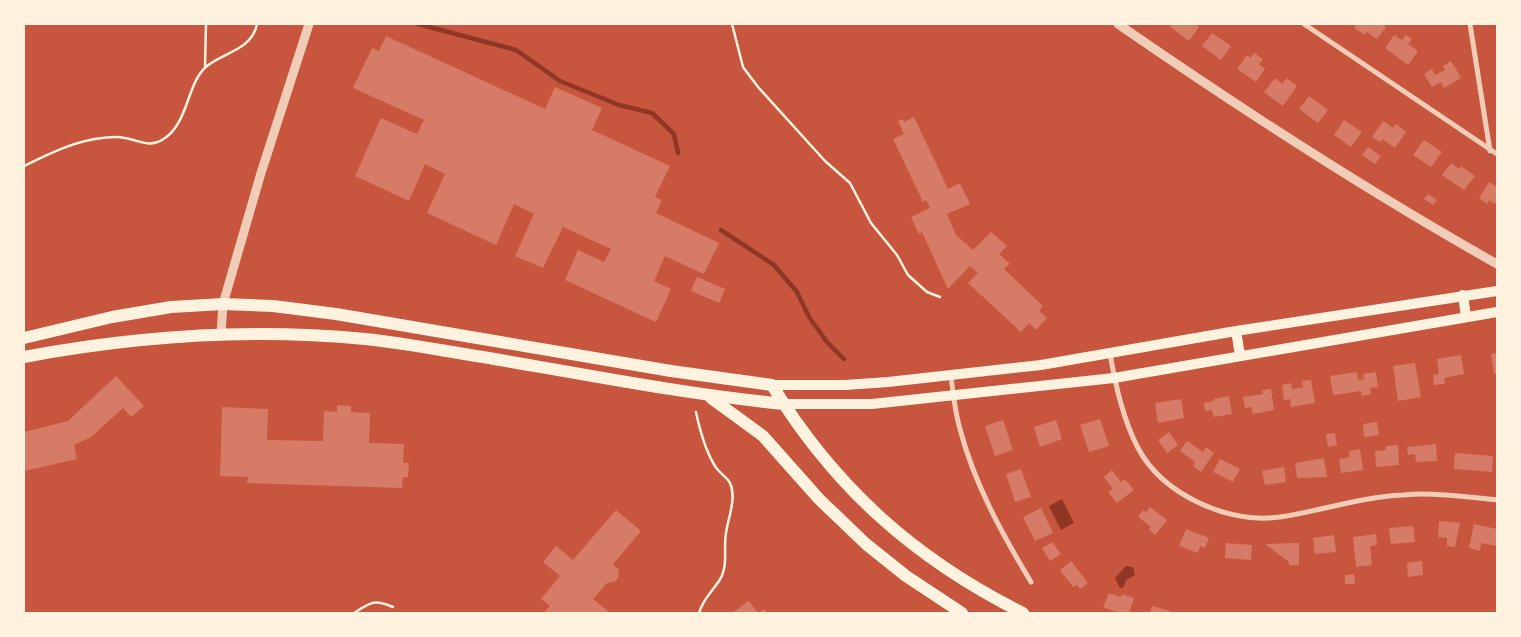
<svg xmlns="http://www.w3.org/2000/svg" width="1521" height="637" font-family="Commissioner,sans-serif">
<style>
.water{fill:#8f3625}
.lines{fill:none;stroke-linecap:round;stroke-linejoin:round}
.stream{stroke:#8f3625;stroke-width:4.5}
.building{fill:#d67c66}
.path{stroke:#fff3e0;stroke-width:2.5}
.minor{stroke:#f1ccb7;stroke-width:5}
.tertiary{stroke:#f1ccb7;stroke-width:9}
.secondary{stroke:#fff3e0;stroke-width:10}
.trunk{stroke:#fff3e0;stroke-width:12}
</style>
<rect width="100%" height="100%" fill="#c8553d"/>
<!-- water -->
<path class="water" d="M1062,499L1074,523L1061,530L1049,506Z
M1126,566L1133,567L1135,575L1126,580L1124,587L1120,588L1115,578Z"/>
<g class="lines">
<!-- stream -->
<path class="stream" d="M418,24L516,50L560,81L619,105L652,113L674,134L678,153
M721,230L774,265L797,292L809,317L827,342L844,359"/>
</g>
<!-- building -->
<path class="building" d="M1172,24H1194L1199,27L1189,41L1170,27Z
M1356,24H1382L1386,27L1377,39L1367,32L1365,35L1354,28Z
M1212,33L1231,46L1221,60L1202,46Z
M1394,35L1402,40L1406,35L1412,39L1408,44L1418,51L1408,65L1385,48Z
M386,36L545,109L555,87L602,108L592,130L670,166L655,197L662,200L656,213L719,243L704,274L665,256L654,281L671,289L656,322L565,280L578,250L604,262L611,249L563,227L543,268L515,256L534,214L514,204L496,245L427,213L445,174L425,164L409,201L355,176L381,118L417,134L424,120L353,88L372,48L379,51Z
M1254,53L1263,59L1259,64L1265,69L1256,82L1237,69L1247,55L1251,58Z
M1451,61L1461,78L1444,88L1441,82L1432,87L1424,74L1432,69L1435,75L1445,70L1443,66Z
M1275,78L1282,84L1287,78L1297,86L1283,106L1264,92Z
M1309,96L1328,110L1318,123L1299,109Z
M914,117L948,189L960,183L970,204L947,214L956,235L973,250L991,232L1007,246L999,254L1010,264L1004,269L1043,306L1039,311L1047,318L1036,330L1029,323L1021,332L968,283L978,273L970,266L948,289L922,232L919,234L911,217L930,208L926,200L923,202L893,139L904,134L898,121L903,119L904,122Z
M1344,120L1362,132L1351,147L1334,135Z
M1383,121L1393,128L1396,124L1406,132L1395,148L1382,139L1380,142L1372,137Z
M1424,140L1442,152L1431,167L1413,155Z
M1368,147L1381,156L1375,164L1362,155Z
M1451,163L1459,169L1461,166L1475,176L1464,190L1442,175Z
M1489,182L1497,187V200L1495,204L1489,200L1487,204L1479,198Z
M1428,194L1437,200L1433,205L1424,199Z
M697,277L725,289L719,303L691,291Z
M1497,353V374H1494L1491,354Z
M1461,355L1464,374L1444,378L1445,384L1434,385L1433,375L1439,374L1437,359Z
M1415,363L1421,397L1398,401L1393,366Z
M1357,372L1358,380L1364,379L1363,374L1376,372L1378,387L1370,388L1371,394L1362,396L1361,391L1333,395L1330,376Z
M116,376L144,406L131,417L123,408L91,437L74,445L77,459L24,471V432L68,421Z
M1311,380L1315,403L1291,407L1290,399L1284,400L1282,385L1291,383L1292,389L1303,387L1302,381Z
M1271,389L1274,410L1253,414L1251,407L1245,408L1243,397L1263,394L1262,390Z
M1229,396L1232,414L1214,417L1212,410L1205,411L1204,403L1214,401V399Z
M1181,399L1184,418L1158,423L1155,403Z
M337,405L351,406V412L370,413L369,443L404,444L403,463H409L408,477H403L402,488L247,483L248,477L220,476L222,407L268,409L267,440L323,441L324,411L337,412Z
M1100,419L1109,446L1089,452L1080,425Z
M1003,420L1013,450L995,456L985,426Z
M1056,420L1062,439L1040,447L1034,427Z
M1377,422L1379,435L1364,437L1363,424Z
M1169,432L1178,445L1167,453L1158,440Z
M1335,433L1337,445L1328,447L1326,434Z
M1187,441L1203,452L1206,447L1214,453L1201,472L1193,466L1195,462L1180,451Z
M1436,444L1437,461L1416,462L1415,454L1408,455L1407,447Z
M1398,445L1399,465L1376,467L1375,451L1386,450V446Z
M1360,449L1363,470L1341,473L1339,459L1350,457L1349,451Z
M1455,453L1493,456L1492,472L1454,469Z
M1324,458L1327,477L1297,478L1295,463Z
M1220,459L1240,469L1233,482L1213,472Z
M1284,467L1286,482L1265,485L1262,471Z
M1021,469L1031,497L1015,502L1006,474Z
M1112,470L1121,482L1125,479L1134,490L1117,503L1108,492L1113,489L1104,477Z
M1150,507L1167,520L1155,535L1149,530L1151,527L1138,517L1143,510L1146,512Z
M1041,508L1053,533L1035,541L1023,517Z
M616,510L641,531L613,564L619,570L618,578L614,582L607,583L593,599L610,613H544L550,606L541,599L560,576L543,562L556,546L573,560Z
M1439,521L1460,523L1455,547L1447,546V538L1438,537Z
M1474,524L1497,529L1496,546L1481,543L1480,551L1469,548Z
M1413,526L1415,542L1391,544L1389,528Z
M1186,529L1209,538L1205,548L1200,546L1198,553L1179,546Z
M1376,534L1377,545L1370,546L1372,565L1356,567L1353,537Z
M1334,535L1336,552L1315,554L1313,538Z
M1052,542L1061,554L1050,561L1042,548Z
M1226,543L1252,545L1251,560L1225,558Z
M1299,543V565H1289V562L1265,544Z
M1071,561L1088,583L1080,589L1077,585L1073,587L1060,570Z
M1422,561L1423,575L1408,577L1407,563Z
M1354,574L1355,584H1345V575Z
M1109,593L1121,597L1122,594L1134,598L1129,613H1120L1103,607Z
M749,601L758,613L764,609L767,613H732Z
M1152,606L1170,611L1169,613H1150Z"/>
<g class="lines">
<!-- path -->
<path class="path" d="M732,24L743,67L758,87L825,161L850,183L871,223L897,255L908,275L927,292L940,297
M205,67L206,24
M24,166C49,154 74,141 102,138C110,137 117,136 125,138C138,140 149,148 162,140C189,125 186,83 207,66C224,52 252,50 257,24
M696,412C700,431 705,450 715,466C719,473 727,477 730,483C737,498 728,518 726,533C723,549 729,566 719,581C711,593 703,599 699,613
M354,613C371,602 374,599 393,607"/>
<!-- minor -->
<path class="minor" d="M1304,24L1497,154
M1470,24L1490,151
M1110,354C1116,387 1123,419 1138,448C1163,495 1228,524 1280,517C1321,511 1361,497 1403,495C1433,492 1467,497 1497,500
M951,376C953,393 955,412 960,429C974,483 1002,534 1031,582"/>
<!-- tertiary -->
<path class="tertiary" d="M1118,24C1241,109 1367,191 1497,264
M221,334L223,304L261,173L309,24"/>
<!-- secondary -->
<path class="secondary" d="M1463,295L1466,317
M1236,331L1240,355
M772,385H845L888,382L1041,365L1236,331L1497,291
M784,404H872L1114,378L1497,312"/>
<!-- trunk -->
<path class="trunk" d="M24,338L112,317L171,307L223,304L273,306L336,314L671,371L772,385C835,488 915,559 1023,613
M24,357C136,336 251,328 365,339C405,343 444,351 483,357C583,374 683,394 784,404
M711,398L763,436L819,499L866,544L906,576L962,613"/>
</g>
<!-- border -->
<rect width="1521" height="637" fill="none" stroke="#fff3e0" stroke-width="50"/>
</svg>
